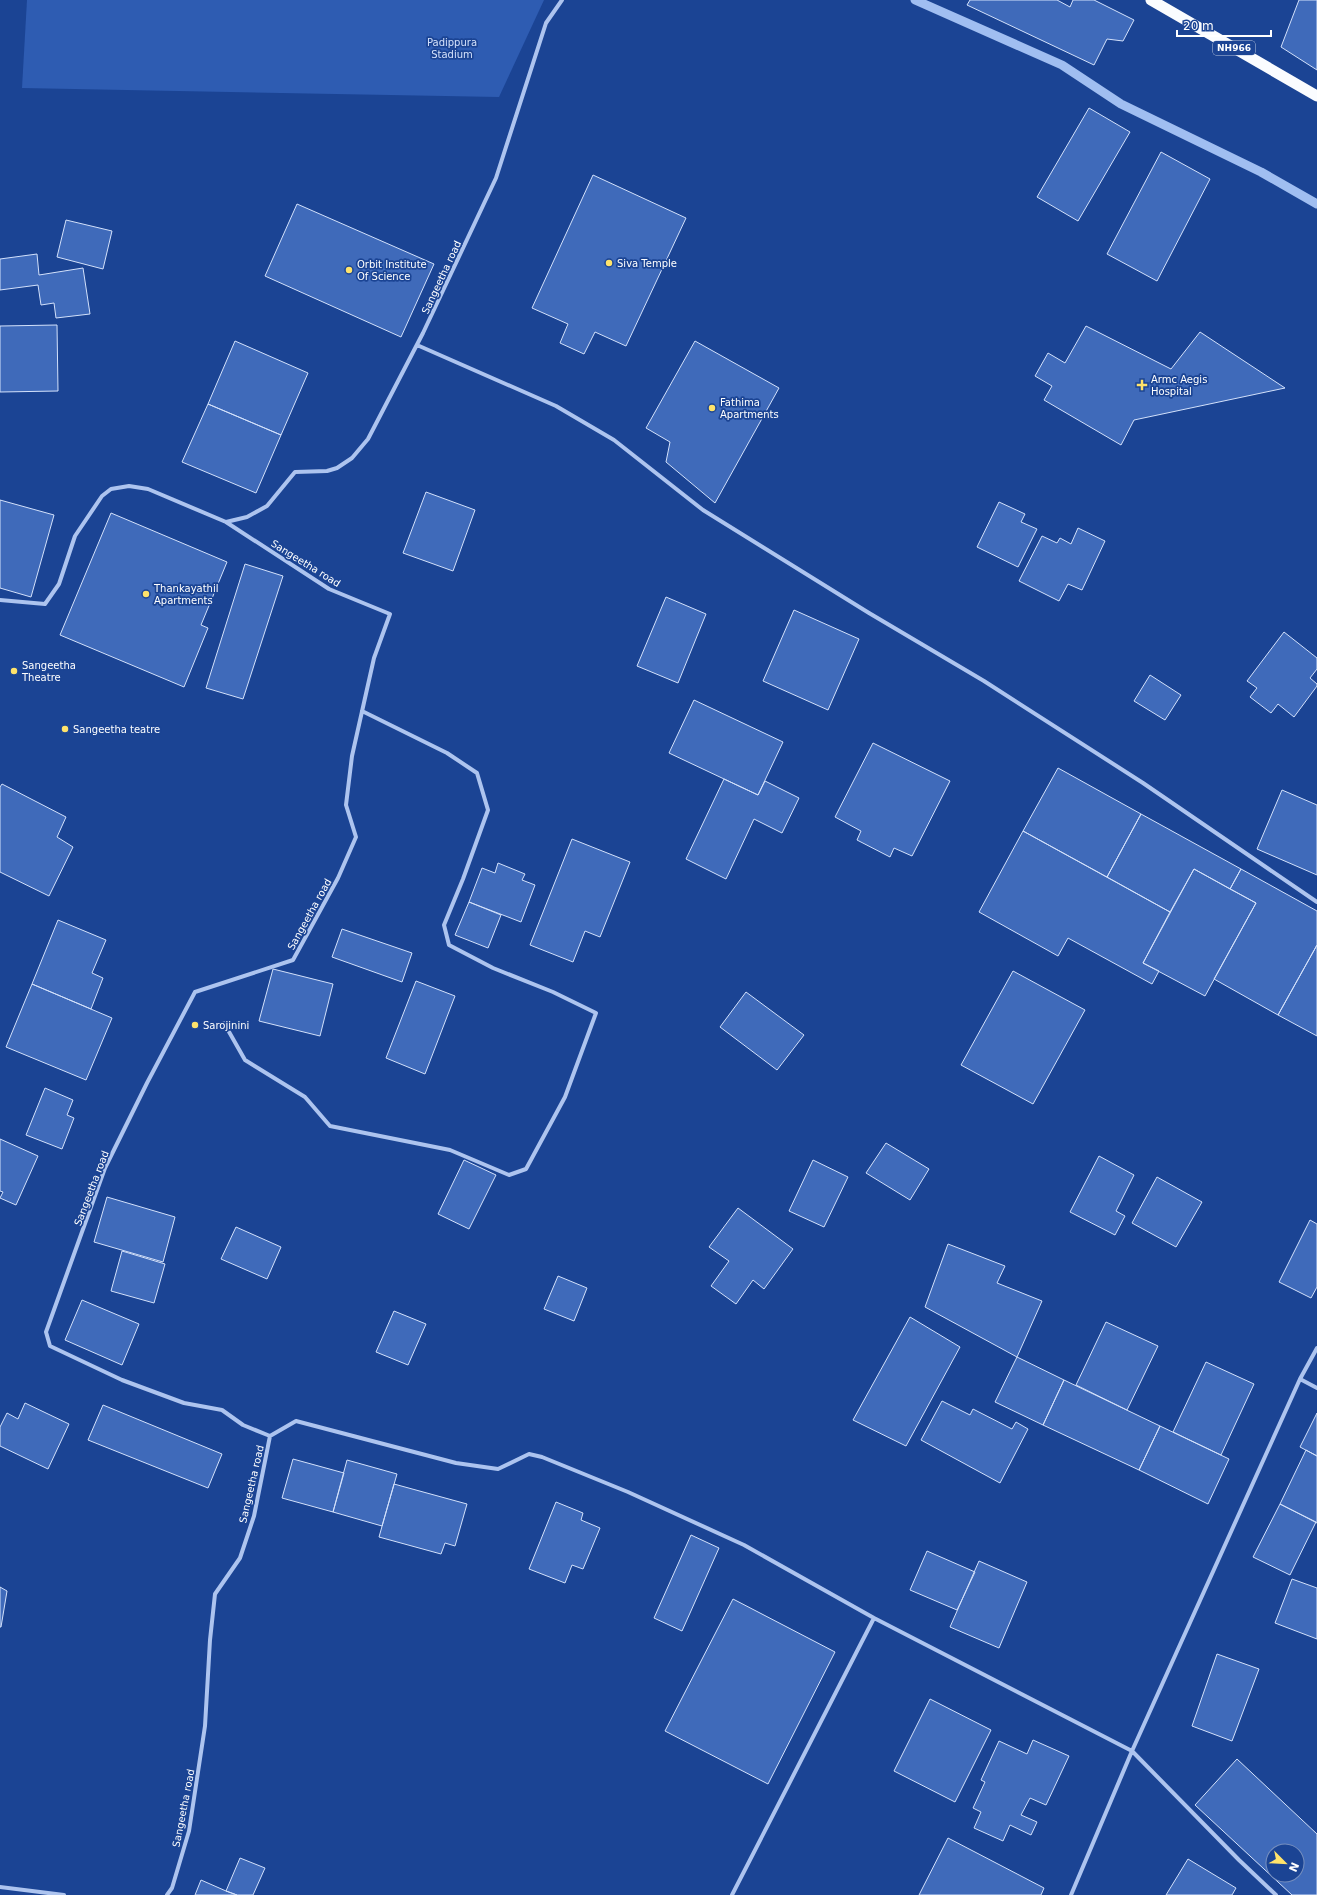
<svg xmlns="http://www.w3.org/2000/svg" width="1317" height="1895" font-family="'DejaVu Sans',sans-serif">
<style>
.green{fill:#2e5cb2}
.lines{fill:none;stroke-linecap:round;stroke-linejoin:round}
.stream{stroke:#a0bef1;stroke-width:9}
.building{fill:#3f6aba;stroke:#d3e1fb;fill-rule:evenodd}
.minor{stroke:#adc4ef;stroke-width:4}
.trunk{stroke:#fafcff;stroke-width:11}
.poi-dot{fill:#ffe36b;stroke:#1b4494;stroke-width:1.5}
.labels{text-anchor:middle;stroke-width:3.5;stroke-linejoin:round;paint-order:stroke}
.shield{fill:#1b4494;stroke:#bbc7df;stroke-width:1}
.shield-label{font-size:9px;font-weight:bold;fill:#fff}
.park-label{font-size:10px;fill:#d3e1fb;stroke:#1b4494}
.poi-label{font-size:10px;fill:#fff;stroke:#1b4494;text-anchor:start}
.street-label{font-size:10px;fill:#fff;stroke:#1b4494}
</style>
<rect width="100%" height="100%" fill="#1b4494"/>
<!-- green -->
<path class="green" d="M27,0H544L499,97L22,88Z"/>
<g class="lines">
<!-- stream -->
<path class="stream" d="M915,0L1062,65L1121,104L1261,172L1317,204"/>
</g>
<!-- building -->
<path class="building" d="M970,0H1057L1070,7L1073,0H1094L1134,20L1123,41L1107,39L1094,65L967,5Z
M1299,0H1317V70L1281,47Z
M1089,108L1130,132L1078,221L1037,197Z
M1161,152L1210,179L1157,281L1107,254Z
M593,175L686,218L626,346L595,332L584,354L560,343L568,324L532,308Z
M297,204L434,264L401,337L265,276Z
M66,220L112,231L103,269L57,257Z
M37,254L39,275L83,268L90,314L56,318L54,303L41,305L38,285L0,290V259Z
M57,325L58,391L0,392V326Z
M1086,326L1171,369L1200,332L1285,388L1134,420L1121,445L1044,400L1052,386L1035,376L1048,353L1065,363Z
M235,341L308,373L281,435L208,404Z
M695,341L779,388L715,503L666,462L670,442L646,428Z
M208,404L281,435L256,493L182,462Z
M426,492L475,510L453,571L403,553Z
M0,500L54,515L31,597L0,588Z
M999,502L1025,514L1021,522L1037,529L1018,567L977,547Z
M111,513L227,562L201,625L208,628L184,687L60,635Z
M1078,528L1105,541L1082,590L1068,584L1059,601L1019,581L1042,536L1057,543L1060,538L1071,544Z
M245,564L283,576L243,699L206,688Z
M666,597L706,614L678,683L637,666Z
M794,610L859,639L828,710L763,681Z
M1284,632L1317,658V669L1310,678L1317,684V686L1294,717L1278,704L1271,713L1250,697L1257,688L1247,681Z
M1150,675L1181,695L1165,720L1134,701Z
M694,700L783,742L758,795L669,753Z
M873,743L950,781L912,856L894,848L890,857L857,840L861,831L835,817Z
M1058,768L1141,814L1107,877L1023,831Z
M724,779L758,795L765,781L799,798L782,833L754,819L726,879L686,859Z
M2,784L66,817L57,837L73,847L49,896L0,872V787Z
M1282,790L1317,805V875L1257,849Z
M1141,814L1241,869L1230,889L1194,869L1170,912L1107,877Z
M1023,831L1170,912L1143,963L1159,971L1152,984L1068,938L1058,956L979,912Z
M572,839L630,862L600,937L585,931L573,962L530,945Z
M498,863L525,874L522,880L535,885L521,922L469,902L482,868L495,873Z
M1194,869L1256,903L1205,996L1143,963Z
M1241,869L1317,911V945L1278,1015L1214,979L1256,903L1230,889Z
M469,902L501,915L488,948L455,935Z
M58,920L106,940L92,973L103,978L91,1009L32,984Z
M342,929L412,953L402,982L332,957Z
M1317,945V1036L1278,1015Z
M273,969L333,984L320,1036L259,1021Z
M1013,971L1085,1010L1033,1104L961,1065Z
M416,981L455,996L425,1074L386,1058Z
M32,984L112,1018L86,1080L6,1047Z
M746,992L804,1035L777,1070L720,1027Z
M45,1088L73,1100L67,1115L74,1118L62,1149L26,1135Z
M0,1139L38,1156L16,1205L0,1198L3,1192L0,1191Z
M886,1143L929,1169L910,1200L866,1173Z
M1099,1156L1134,1175L1116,1211L1125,1216L1115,1235L1070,1212Z
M464,1160L496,1175L469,1229L438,1214Z
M813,1160L848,1177L824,1227L789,1211Z
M1157,1177L1202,1202L1176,1247L1132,1223Z
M107,1197L175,1217L163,1262L94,1242Z
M738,1208L793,1249L764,1289L753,1280L736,1304L711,1286L729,1261L709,1247Z
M1310,1220L1317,1224V1287L1311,1298L1279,1282Z
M236,1227L281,1247L267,1279L221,1259Z
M948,1244L1005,1266L997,1283L1042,1301L1017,1357L925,1307Z
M122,1251L165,1264L154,1303L111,1291Z
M558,1276L587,1288L574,1321L544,1309Z
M82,1300L139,1324L122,1365L65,1340Z
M394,1311L426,1324L408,1365L376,1352Z
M910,1317L960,1347L906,1446L853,1420Z
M1106,1322L1158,1346L1127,1410L1076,1385Z
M1017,1357L1064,1380L1043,1425L995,1402Z
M1206,1362L1254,1384L1221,1455L1173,1432Z
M1064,1380L1160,1426L1139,1470L1043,1425Z
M942,1401L970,1415L973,1409L1012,1429L1016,1422L1028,1429L1000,1483L921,1440Z
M25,1403L69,1424L48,1469L0,1446V1427L7,1413L18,1419Z
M103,1405L222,1454L208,1488L88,1440Z
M1317,1413V1456L1300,1447Z
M1160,1426L1229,1459L1208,1504L1139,1470Z
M1306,1450L1317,1456V1523L1280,1504Z
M293,1459L344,1473L333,1512L282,1498Z
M347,1460L397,1474L382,1526L333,1512Z
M394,1484L467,1504L455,1546L445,1543L441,1554L379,1537Z
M556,1502L583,1513L581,1520L600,1528L583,1569L572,1565L565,1583L529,1569Z
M1280,1504L1316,1522L1290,1575L1253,1557Z
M691,1535L719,1548L682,1631L654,1618Z
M927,1551L975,1572L957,1610L910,1590Z
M979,1561L1027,1582L999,1648L950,1627Z
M1292,1579L1317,1588V1639L1275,1623Z
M0,1587L7,1591L1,1627H0Z
M733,1599L835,1652L768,1784L665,1731Z
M1217,1654L1259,1669L1232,1741L1192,1726Z
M930,1699L991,1730L955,1802L894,1771Z
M1033,1740L1069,1756L1046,1805L1030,1798L1021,1815L1037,1822L1031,1835L1010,1825L1003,1841L974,1828L981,1812L973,1808L985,1782L981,1780L999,1741L1027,1754Z
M1237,1759L1317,1834V1895H1292L1195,1805ZM1273,1851H1297V1875H1273Z
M948,1838L1044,1888L1041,1895H919Z
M240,1858L265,1868L253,1895H237L226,1891Z
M1188,1859L1236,1888L1232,1895H1166Z
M201,1880L226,1891L237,1895H195Z"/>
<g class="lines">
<!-- minor -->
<path class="minor" d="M417,345L556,406L614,440L703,510L869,613L984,681L1143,783L1317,902
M226,522L329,589L390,614L374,658L352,756L346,805L356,837L338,878L293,960L195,992L147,1083L105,1168L46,1332L50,1346L122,1380L184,1403L222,1410L243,1425L270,1436
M0,600L45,604L59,584L75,536L102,496L111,489L129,486L148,489L226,522L247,517L267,506L295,472L327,471L337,468L352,458L368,439L423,333L496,178L546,23L562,0
M224,1023L245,1060L305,1097L330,1126L450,1150L509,1175L526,1169L565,1097L596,1013L553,992L493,968L449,945L444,925L463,879L488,810L477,773L447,753L362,711
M1300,1379L1317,1388
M270,1436L296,1421L456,1463L498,1469L529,1454L542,1457L628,1492L744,1545L874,1618L1132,1751L1239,1860L1276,1895
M0,1887L64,1895
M167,1895L172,1888L189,1831L205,1726L210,1640L215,1594L240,1558L254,1516L270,1436
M732,1895L874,1618
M1071,1895L1132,1751L1300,1379L1317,1348"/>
<!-- trunk -->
<path class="trunk" d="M1151,0L1317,96"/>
</g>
<!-- markers -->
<g class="poi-dot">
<circle cx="609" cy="263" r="4"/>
<circle cx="349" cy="270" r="4"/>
<path d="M1140 379h4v4h4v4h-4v4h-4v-4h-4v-4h4z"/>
<circle cx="712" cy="408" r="4"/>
<circle cx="146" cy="594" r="4"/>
<circle cx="14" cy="671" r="4"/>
<circle cx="65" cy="729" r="4"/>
<circle cx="195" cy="1025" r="4"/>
</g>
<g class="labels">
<!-- shield labels -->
<rect class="shield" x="1213" y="41" width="42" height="14" rx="3"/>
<g class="shield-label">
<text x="1234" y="51">NH966</text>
</g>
<!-- park labels -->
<g class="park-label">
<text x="452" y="46">Padippura<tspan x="452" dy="12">Stadium</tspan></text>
</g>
<!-- poi labels -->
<g class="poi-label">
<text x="617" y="267">Siva Temple</text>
<text x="357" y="268">Orbit Institute<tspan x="357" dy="12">Of Science</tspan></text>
<text x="1151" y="383">Armc Aegis<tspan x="1151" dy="12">Hospital</tspan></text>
<text x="720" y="406">Fathima<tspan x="720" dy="12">Apartments</tspan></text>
<text x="154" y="592">Thankayathil<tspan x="154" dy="12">Apartments</tspan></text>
<text x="22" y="669">Sangeetha<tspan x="22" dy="12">Theatre</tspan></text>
<text x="73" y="733">Sangeetha teatre</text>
<text x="203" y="1029">Sarojinini</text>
</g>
<!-- street labels -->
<g class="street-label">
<text transform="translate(441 277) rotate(-65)" y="4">Sangeetha road</text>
<text transform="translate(306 563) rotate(32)" y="4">Sangeetha road</text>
<text transform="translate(309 914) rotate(-61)" y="4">Sangeetha road</text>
<text transform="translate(91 1188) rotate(-69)" y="4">Sangeetha road</text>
<text transform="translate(251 1484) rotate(-77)" y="4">Sangeetha road</text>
<text transform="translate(183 1808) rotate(-79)" y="4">Sangeetha road</text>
</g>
</g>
<!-- north arrow -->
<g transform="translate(1285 1863) rotate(114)"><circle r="19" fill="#1b4494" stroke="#768fbf"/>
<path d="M0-3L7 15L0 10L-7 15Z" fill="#ffe36b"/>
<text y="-6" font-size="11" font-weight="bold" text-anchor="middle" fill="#ffffff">N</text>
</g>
<!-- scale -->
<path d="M1177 30v6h94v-6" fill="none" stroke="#ffffff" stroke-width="2"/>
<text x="1183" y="30" font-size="12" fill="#ffffff" stroke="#1b4494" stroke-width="3" paint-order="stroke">20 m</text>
</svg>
